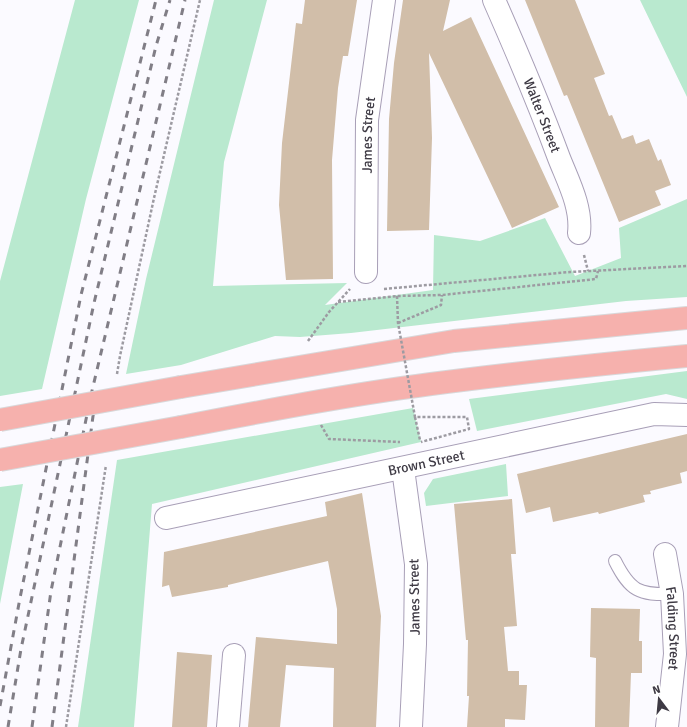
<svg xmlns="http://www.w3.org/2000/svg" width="687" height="727" font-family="Signika,sans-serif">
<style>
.green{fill:#b9e9cf}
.building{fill:#d1bea9}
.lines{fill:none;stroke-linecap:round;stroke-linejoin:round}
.lane-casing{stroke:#a89fb7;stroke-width:14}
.street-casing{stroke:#a89fb7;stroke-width:24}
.primary-casing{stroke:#d8d8da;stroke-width:24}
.path{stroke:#9d9ba2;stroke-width:2.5;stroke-dasharray:3 2;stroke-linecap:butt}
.lane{stroke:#fff;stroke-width:12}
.street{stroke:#fff;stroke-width:22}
.primary{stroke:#f6b1ad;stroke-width:22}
.rail{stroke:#817e86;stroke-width:3;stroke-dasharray:7 7;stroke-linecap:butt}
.primary-bridge-casing{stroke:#d8d8da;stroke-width:24;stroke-linecap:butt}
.path-bridge{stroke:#9d9ba2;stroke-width:2.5;stroke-dasharray:3 2;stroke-linecap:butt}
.primary-bridge{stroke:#f6b1ad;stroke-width:22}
.labels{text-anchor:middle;stroke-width:3;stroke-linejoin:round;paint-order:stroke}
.street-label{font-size:14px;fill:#3e3a44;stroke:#fff}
</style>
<rect width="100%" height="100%" fill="#fbfaff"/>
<!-- green -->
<path class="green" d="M75,0H139L86,199L42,389L0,396V281Z
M214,0H267L224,162L213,286L347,283L325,305L433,290L434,235L480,241L545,218L575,276L621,258L619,228L687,199V297L626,301L351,333L300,337L275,336L181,365L126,374L146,279Z
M640,0H687V97Z
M687,371V399L666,394L477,431L469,399Z
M413,408L421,442L152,504L134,727H78L117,460Z
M506,464L508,496L426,506L424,493L433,479Z
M23,484L0,604V487Z"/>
<!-- building -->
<path class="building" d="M305,0H357L348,56H343L338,88L332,160L333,279L286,280L279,205L282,143L296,23L302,24Z
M403,0H450L443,31L471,17L559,207L512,228L429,53L432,138L429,230L387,231L389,119L394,63Z
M525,0H575L605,74L594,78L609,116L612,115L622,139L633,135L636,144L649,139L658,161L661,159L671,185L655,191L661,205L619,222L567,95L564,96Z
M687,434V471L680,473L682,483L650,491L651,494L643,495L645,502L599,514L598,512L553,522L550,507L526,513L517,474Z
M362,493L381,616L376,727H333L334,668L286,665L280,727H248L256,637L337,644V609L328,561L228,585V587L172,597L169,585L162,587L164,552L327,516L325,502Z
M512,499L516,554H511L517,626L504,627L508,671H519V685H527L525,720L505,719V727H467L469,696H467L468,640H466L454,504Z
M591,608L640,609L639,641H642V673H631L629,727H595L596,658L590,657Z
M177,652L212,655L207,727H172Z"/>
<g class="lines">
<!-- lane casing -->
<g class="lane-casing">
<path id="lane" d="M615,561C630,591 639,595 672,594"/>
</g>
<!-- street casing -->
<g class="street-casing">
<g id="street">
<path id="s1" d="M494,0C517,52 539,104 559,158C568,181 582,207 579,233"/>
<path id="s2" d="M366,272L367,120L384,0"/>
<path d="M403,469L416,564L415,644L411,727"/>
<path id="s3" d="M166,518L654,414L687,415"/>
<path id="s4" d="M665,554L672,594L675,654L667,727"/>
<path d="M228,727L234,655"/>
</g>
</g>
<!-- primary casing -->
<g class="primary-casing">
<path id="primary" d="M181,387L454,341L687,318
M181,427C264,411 347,395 431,384C516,373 602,364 687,356"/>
</g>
<!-- path -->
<path class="path" d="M584,255L588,271
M384,289L570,272L687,266
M338,302L397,296L442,295L596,279L598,271
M398,323L441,305L442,295
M308,341L329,312L350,289
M117,374L120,356L154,198L200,0
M415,417L420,440
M321,425L329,439L400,442
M66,727L106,465"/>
<!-- lane -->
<use href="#lane" class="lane"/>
<!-- street -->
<use href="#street" class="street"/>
<!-- primary -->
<use href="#primary" class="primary"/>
<!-- rail -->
<path class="rail" d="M0,706L20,598L81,295L156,0
M8,727L21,649L94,303L156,46L170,0
M32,727L51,591L91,395L185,0
M52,727L95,401"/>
<!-- primary-bridge casing -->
<g class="primary-bridge-casing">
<path id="primary-bridge" d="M0,420L181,387
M0,460L181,427"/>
</g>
<!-- path-bridge -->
<path class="path-bridge" d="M397,296L398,323L415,417H467L469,429L421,442"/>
<!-- primary-bridge -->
<use href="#primary-bridge" class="primary-bridge"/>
</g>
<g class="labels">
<!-- street labels -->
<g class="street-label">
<text dy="5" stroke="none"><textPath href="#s1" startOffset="125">Walter Street</textPath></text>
<text dy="5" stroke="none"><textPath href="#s2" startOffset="137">James Street</textPath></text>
<text dy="5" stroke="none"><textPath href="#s3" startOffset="266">Brown Street</textPath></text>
<text transform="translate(414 597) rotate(-91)" y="5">James Street</text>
<text dy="5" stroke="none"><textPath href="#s4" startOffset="75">Falding Street</textPath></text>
</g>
</g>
<!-- north arrow -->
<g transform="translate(659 699) rotate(344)" stroke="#ffffff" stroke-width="3" paint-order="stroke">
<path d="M0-3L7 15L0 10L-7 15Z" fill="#3e3a44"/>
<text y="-6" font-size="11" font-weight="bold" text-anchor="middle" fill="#3e3a44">N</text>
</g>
</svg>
